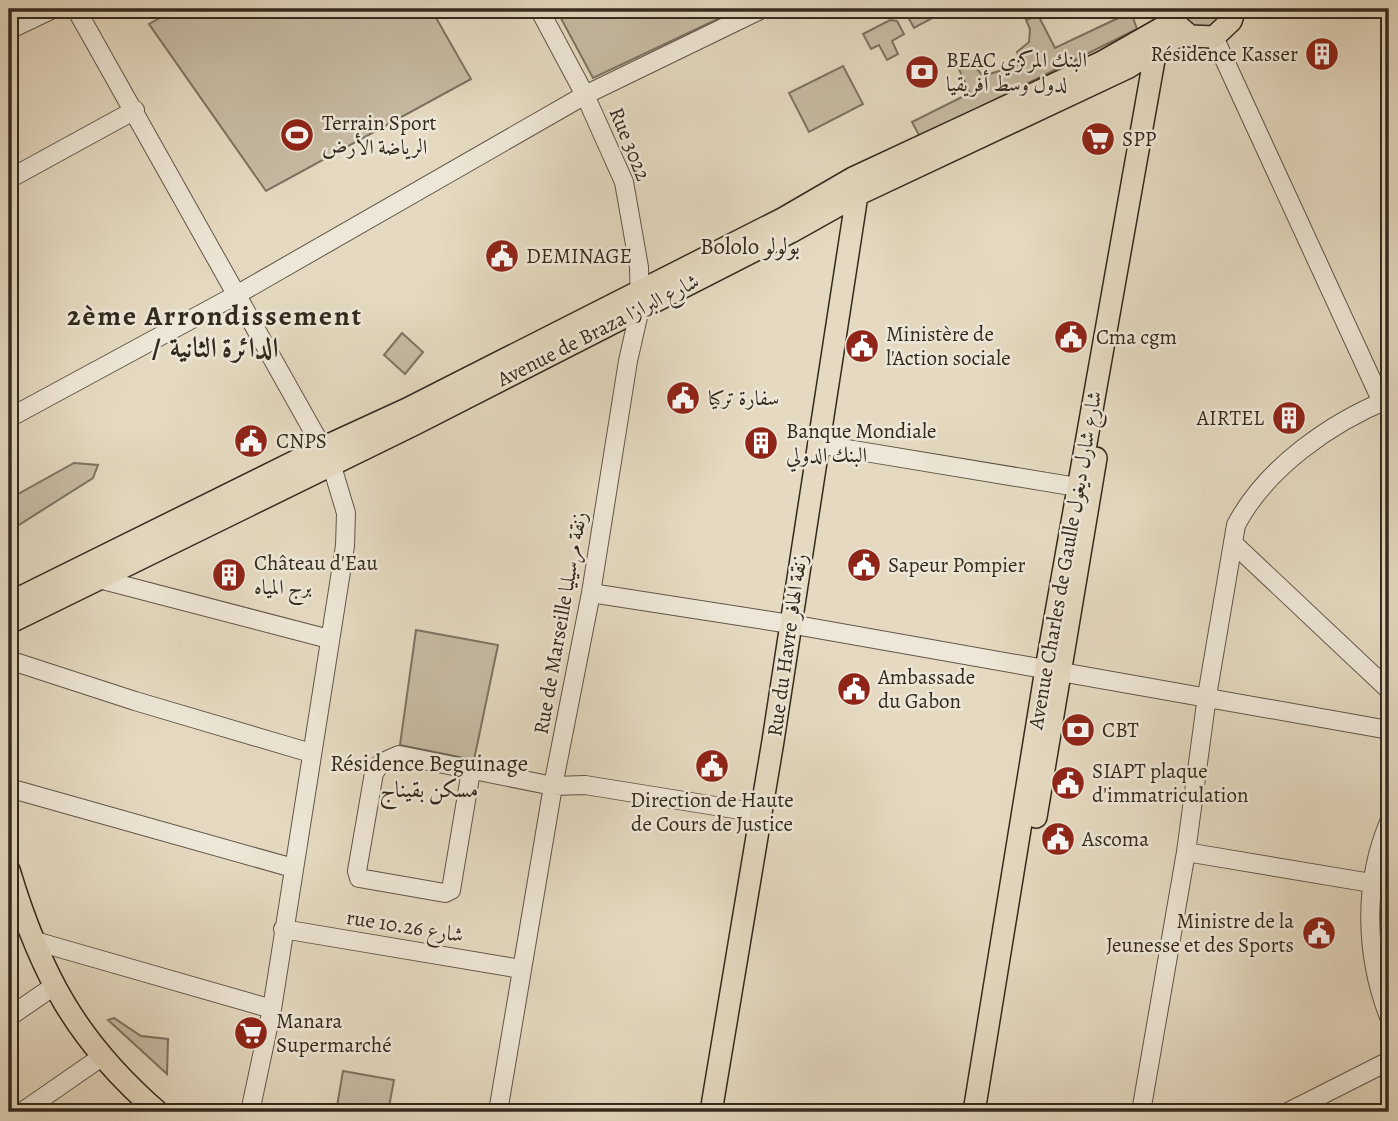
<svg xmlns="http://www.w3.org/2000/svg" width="1398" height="1121" font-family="Alegreya,Amiri,serif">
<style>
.green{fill:#c7bca5;stroke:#7d7362;stroke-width:2}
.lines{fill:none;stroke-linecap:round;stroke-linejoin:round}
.minor-casing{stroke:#605647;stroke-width:20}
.major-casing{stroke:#332a1e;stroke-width:24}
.minor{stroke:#eee7d7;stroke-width:18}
.major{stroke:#e5dac1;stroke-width:21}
.labels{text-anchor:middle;stroke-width:5;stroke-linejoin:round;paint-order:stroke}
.poi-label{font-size:21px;fill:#332a1e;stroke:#eee7d7;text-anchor:start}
.street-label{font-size:21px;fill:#332a1e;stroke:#eee7d7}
.neighbourhood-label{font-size:23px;fill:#332a1e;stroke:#eee7d7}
.district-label{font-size:28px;font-weight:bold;letter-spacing:2px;fill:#332a1e;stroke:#eee7d7}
</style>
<rect width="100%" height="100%" fill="#e5dac1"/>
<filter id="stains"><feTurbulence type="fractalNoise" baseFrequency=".00286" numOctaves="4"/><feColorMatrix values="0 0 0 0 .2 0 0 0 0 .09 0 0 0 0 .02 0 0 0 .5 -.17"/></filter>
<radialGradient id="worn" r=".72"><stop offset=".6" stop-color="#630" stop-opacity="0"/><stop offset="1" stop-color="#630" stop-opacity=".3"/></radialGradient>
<!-- green -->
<path class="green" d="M176,9H431L471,79L266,191L149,24Z
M556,9H739L593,78Z
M912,9H949L914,28L908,17Z
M1177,9H1230L1220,26L1194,31Z
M1131,12L1137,29L920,137L912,122L970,93L958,67L969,60L983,76L1021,64L1017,52L1029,42L1030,29L1026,20L1038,15L1055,48Z
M890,20L897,21L904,34L892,41L898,54L887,60L879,45L871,49L863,34Z
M843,66L863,104L809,132L789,93Z
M402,333L423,352L405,374L384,355Z
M74,463L98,465L93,478L11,530L9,499Z
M416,630L498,645L474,760L400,745Z
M114,1018L141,1036L168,1039L167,1074L108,1020Z
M343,1071L394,1080L388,1112H336Z"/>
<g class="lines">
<!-- minor casing -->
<g class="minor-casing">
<path id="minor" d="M76,9L331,463L346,513L345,546L272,1009L250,1112
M9,30L53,9
M1214,37L1382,402
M9,179L135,110
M9,418L238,294L585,95L762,9
M817,444L1089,489
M1233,543L1389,690
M99,579L329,639
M591,593L790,624L1389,730
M9,660L135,701L311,753
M471,771L451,890L445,893L359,878L357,871L374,773L381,763L399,755L553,786L585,785L759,813
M9,788L293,868
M1389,822C1363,884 1365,955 1389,1017
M1186,852L1389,886
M283,929L521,969
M35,941L272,1009
M9,1017L54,986
M22,1112L100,1058
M498,1112L553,786L591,593L628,361L640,308L639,267L624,182L585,95L539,9
M1141,1112L1186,852L1207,696L1236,525C1266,468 1330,423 1389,399
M1288,1112L1389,1061"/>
</g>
<!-- major casing -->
<g class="major-casing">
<path id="major" d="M9,12L16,9
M1176,24L1190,36L1214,37L1231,21L1235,9
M9,603L322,448L407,409L784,218L853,178L1102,62L1174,21
M9,623L415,424L791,232L857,195L1127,68L1184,32
M1036,817L1096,458
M9,870C40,973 76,1041 158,1112
M711,1112L773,741L857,195L855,187
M974,1112L1046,669L1157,43"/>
</g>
<!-- minor -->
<use href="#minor" class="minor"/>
<!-- major -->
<use href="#major" class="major"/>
</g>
<!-- icons -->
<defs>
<g id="building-disc" transform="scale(1.75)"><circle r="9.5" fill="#8f2418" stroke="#eee7d7"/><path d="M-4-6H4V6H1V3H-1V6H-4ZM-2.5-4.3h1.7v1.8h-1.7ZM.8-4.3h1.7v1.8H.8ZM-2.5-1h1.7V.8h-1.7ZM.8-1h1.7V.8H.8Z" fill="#fff"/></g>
<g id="bank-disc" transform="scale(1.75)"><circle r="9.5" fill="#8f2418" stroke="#eee7d7"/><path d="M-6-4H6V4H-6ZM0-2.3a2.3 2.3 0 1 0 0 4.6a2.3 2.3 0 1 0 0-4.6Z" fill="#fff"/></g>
<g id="stadium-disc" transform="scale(1.75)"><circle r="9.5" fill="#8f2418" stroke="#eee7d7"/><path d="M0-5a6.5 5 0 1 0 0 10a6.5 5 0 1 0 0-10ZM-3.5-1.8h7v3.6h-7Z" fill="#fff"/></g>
<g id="supermarket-disc" transform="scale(1.75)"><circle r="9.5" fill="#8f2418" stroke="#eee7d7"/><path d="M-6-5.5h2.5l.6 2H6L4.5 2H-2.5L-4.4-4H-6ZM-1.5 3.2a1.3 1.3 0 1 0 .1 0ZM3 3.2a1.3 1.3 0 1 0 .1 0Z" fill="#fff"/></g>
<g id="civic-disc" transform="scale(1.75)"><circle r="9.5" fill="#8f2418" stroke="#eee7d7"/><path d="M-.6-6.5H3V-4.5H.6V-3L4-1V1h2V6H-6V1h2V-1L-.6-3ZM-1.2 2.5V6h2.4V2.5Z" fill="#fff"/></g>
</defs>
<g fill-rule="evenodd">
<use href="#building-disc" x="1322" y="54"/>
<use href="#bank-disc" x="922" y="72"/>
<use href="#stadium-disc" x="297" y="135"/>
<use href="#supermarket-disc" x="1098" y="139"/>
<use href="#civic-disc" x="502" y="256"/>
<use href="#civic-disc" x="1071" y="337"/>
<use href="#civic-disc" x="862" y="346"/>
<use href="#civic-disc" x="683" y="398"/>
<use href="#building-disc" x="1289" y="418"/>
<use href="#civic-disc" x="251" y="441"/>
<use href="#building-disc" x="761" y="443"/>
<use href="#civic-disc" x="864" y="565"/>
<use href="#building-disc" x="229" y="575"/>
<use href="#civic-disc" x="854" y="689"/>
<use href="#bank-disc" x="1078" y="730"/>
<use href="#civic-disc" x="712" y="766"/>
<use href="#civic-disc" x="1068" y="783"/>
<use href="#civic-disc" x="1058" y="839"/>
<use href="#civic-disc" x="1319" y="933"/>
<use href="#supermarket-disc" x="251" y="1033"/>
</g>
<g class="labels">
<!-- poi labels -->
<g class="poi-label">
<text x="1298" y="61" text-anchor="end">Résidence Kasser</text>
<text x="946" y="67">BEAC البنك المركزي<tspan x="946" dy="24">لدول وسط أفريقيا</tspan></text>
<text x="322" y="130">Terrain Sport<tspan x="322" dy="24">الرياضة الأرض</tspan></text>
<text x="1122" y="146">SPP</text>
<text x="526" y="263">DEMINAGE</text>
<text x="886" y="341">Ministère de<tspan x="886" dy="24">l'Action sociale</tspan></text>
<text x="1096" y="344">Cma cgm</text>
<text x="708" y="405">سفارة تركيا</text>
<text x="1264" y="425" text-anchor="end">AIRTEL</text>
<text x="786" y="438">Banque Mondiale<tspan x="786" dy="24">البنك الدولي</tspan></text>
<text x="276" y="448">CNPS</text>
<text x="254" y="570">Château d'Eau<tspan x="254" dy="24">برج المياه</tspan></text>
<text x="888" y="572">Sapeur Pompier</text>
<text x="878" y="684">Ambassade<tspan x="878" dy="24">du Gabon</tspan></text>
<text x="1102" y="737">CBT</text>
<text x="1092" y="778">SIAPT plaque<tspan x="1092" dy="24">d'immatriculation</tspan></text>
<text x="712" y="807" text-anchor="middle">Direction de Haute<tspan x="712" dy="24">de Cours de Justice</tspan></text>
<text x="1082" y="846">Ascoma</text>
<text x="1294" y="928" text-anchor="end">Ministre de la<tspan x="1294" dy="24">Jeunesse et des Sports</tspan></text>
<text x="276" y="1028">Manara<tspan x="276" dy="24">Supermarché</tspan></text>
</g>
<!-- street labels -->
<g class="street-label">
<text transform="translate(630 144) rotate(68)" y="7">Rue 3022</text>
<text transform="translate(598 330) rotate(-27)" y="7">Avenue de Braza شارع البرازا</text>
<text transform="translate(1065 560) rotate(-80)" y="7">Avenue Charles de Gaulle شارع شارل ديغول</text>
<text transform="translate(560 623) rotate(-80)" y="7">Rue de Marseille زنقة مرسيليا</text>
<text transform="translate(787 645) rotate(-82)" y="7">Rue du Havre زنقة الهافر</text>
<text transform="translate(405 926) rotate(9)" y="7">rue 10.26 شارع</text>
</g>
<!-- neighbourhood labels -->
<g class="neighbourhood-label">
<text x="750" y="254">Bololo بولولو</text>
<text x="429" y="771">Résidence Beguinage<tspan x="429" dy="26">مسكن بقيناج</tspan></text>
</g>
<!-- district labels -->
<g class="district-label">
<text x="215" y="325">2ème Arrondissement<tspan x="215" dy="32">/ الدائرة الثانية</tspan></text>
</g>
</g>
<!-- margin -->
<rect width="1398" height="1121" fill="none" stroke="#e5dac1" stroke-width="35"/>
<rect x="10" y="10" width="1377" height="1100" fill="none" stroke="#332a1e" stroke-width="3.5"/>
<rect x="18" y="18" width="1363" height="1086" fill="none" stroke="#332a1e" stroke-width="2"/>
<rect width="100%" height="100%" filter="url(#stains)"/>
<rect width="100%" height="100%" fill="url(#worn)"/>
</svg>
